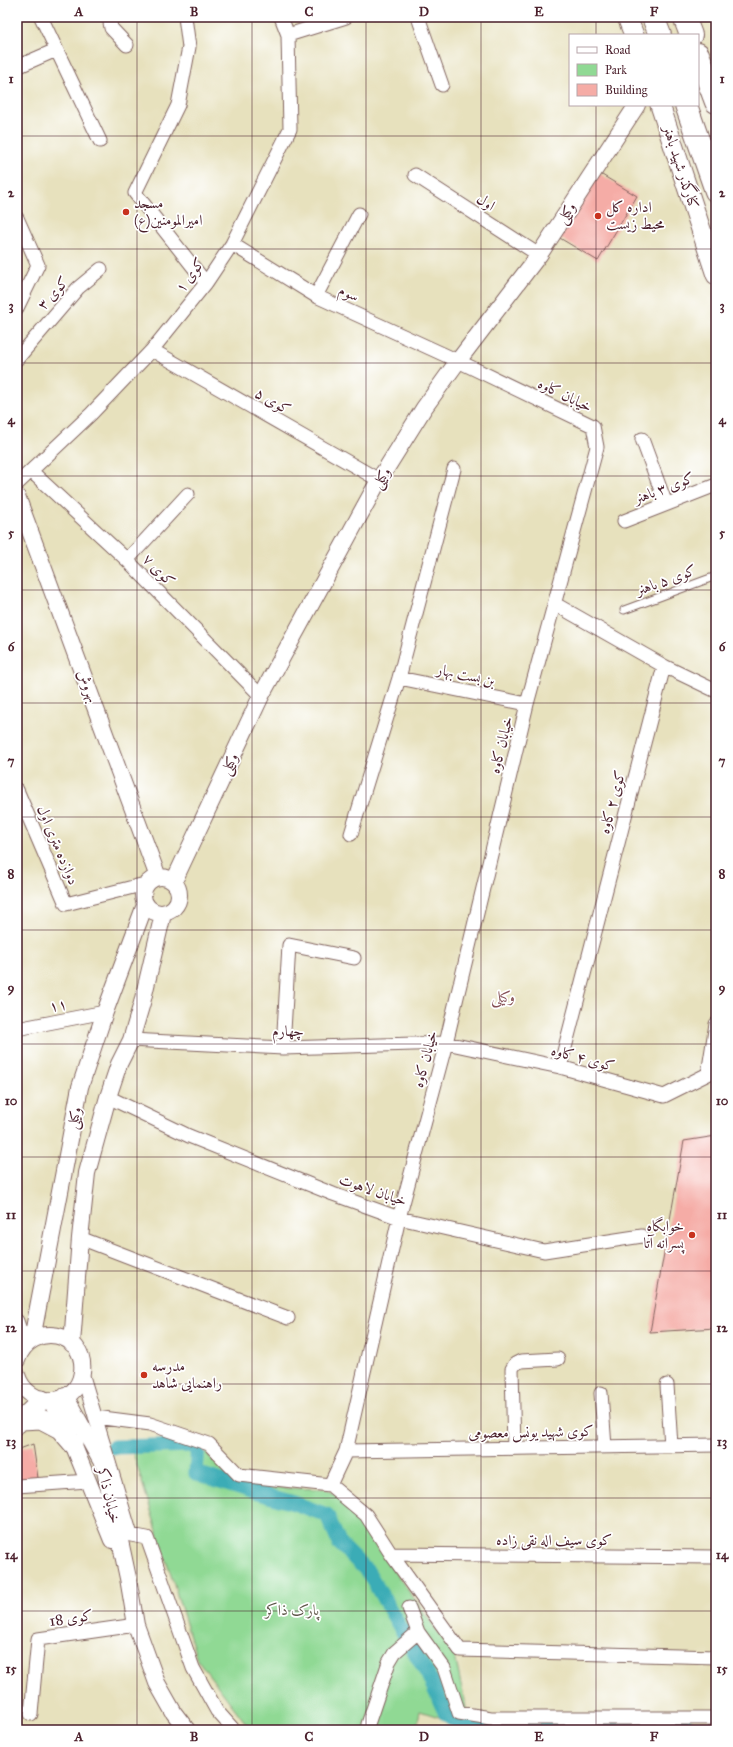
<svg xmlns="http://www.w3.org/2000/svg" width="733" height="1747" font-family="'IM FELL Great Primer',Amiri,serif">
<style>
.green{fill:#90d994;stroke:#6d7c60}
.lines{fill:none;stroke-linecap:round;stroke-linejoin:round}
.canal{stroke:#3bacb6;stroke-width:15}
.building{fill:#f5aca6}
.service-casing{stroke:#81635e;stroke-width:9}
.minor-casing{stroke:#81635e;stroke-width:15}
.tertiary-casing{stroke:#81635e;stroke-width:18}
.secondary-casing{stroke:#81635e;stroke-width:21}
.trunk-casing{stroke:#81635e;stroke-width:24}
.service{stroke:#fff;stroke-width:7}
.minor{stroke:#fff;stroke-width:13}
.tertiary{stroke:#fff;stroke-width:16}
.secondary{stroke:#fff;stroke-width:19}
.trunk{stroke:#fff;stroke-width:22}
.grid{fill:none;stroke:#4a1f2b;stroke-width:1;stroke-opacity:0.55}
.poi-dot{fill:#c8321e;stroke:#fff;stroke-width:1.5}
.labels{text-anchor:middle;stroke-width:3.5;stroke-linejoin:round;paint-order:stroke}
.street-label{font-size:15px;fill:#4a1f2b;stroke:#fff}
.poi-label{font-size:15px;fill:#4a1f2b;stroke:#fff;text-anchor:start}
.park-label{font-size:15px;fill:#5f574a;stroke:#fff}
.neighbourhood-label{font-size:16px;fill:#865056;stroke:#fff}
.neatline{fill:none;stroke:#4a1f2b;stroke-width:1.5}
.grid-label{font-size:13px;text-anchor:middle;font-weight:bold;fill:#4a1f2b}
</style>
<rect width="100%" height="100%" fill="#fff"/>
<filter id="ink" filterUnits="userSpaceOnUse"><feTurbulence type="fractalNoise" baseFrequency=".025" numOctaves="2"/><feDisplacementMap in="SourceGraphic" scale="8" xChannelSelector="R" yChannelSelector="G"/><feConvolveMatrix kernelMatrix="1 2 1 2 8 2 1 2 1" color-interpolation-filters="sRGB"/></filter>
<filter id="wash" filterUnits="userSpaceOnUse"><feTurbulence type="fractalNoise" baseFrequency=".012" numOctaves="4" result="noise"/><feDisplacementMap in="SourceGraphic" scale="16" xChannelSelector="R" yChannelSelector="G"/><feGaussianBlur stdDeviation="0.9" result="paint"/><feColorMatrix in="noise" values="0 0 0 0 0 0 0 0 0 0 0 0 0 0 0 0 0 1.4 0 .05"/><feComposite in="paint" operator="in"/></filter>
<g filter="url(#wash)">
<rect width="100%" height="100%" fill="#e7e1bd"/>
<!-- green -->
<path class="green" d="M165,1439L202,1449L231,1479L247,1487L324,1489L335,1494L345,1502L455,1656L470,1727L420,1711L416,1730H251L197,1659L129,1440Z"/>
<g class="lines">
<!-- canal -->
<path class="canal" d="M114,1447L198,1445L196,1473L258,1493L294,1503L327,1515L339,1543L368,1572L428,1675L446,1714L458,1722L499,1726H562L631,1728L686,1724"/>
</g>
<g id="blocks">
<!-- building -->
<path class="building" d="M597,172L637,196L598,261L558,237Z
M716,1136V1328L650,1332L684,1141Z
M33,1444L38,1478L17,1481V1450Z"/>
</g>
</g>
<g filter="url(#ink)">
<use href="#blocks" fill-opacity="0" stroke="#81635e" stroke-width="1"/>
<g class="lines">
<!-- service casing -->
<g class="service-casing">
<path id="service" d="M624,610L716,576"/>
</g>
<!-- minor casing -->
<g class="minor-casing">
<path id="minor" d="M41,17L100,141
M109,17L111,28L127,45
M185,17L189,47L178,105L135,193L206,283
M418,17L442,85
M288,35L346,17
M17,67L56,50
M415,175L539,255
M17,218L38,265L17,308
M232,244L316,296L458,361L593,426L597,447L527,704L446,1043L399,1218L346,1451L330,1485
M316,296L359,214
M152,350L379,480
M17,359L78,288L101,269
M642,439L666,504
M31,471L127,560L261,696
M17,484L91,414L152,350L206,283L232,244L290,129L288,35L281,17
M624,521L716,485
M127,560L188,494
M555,604L664,666L560,1067
M664,666L716,691
M399,678L527,704
M17,790L66,904L145,884
M351,834L399,678L454,469
M17,1029L105,1012
M131,1040L283,1048L446,1043L560,1067L664,1096L708,1074L716,1024
M283,1048L289,945L354,958
M108,1097L189,1136L333,1194L399,1218L544,1251L642,1236
M80,1238L288,1318
M17,1321L25,1345
M82,1373L131,1535L147,1538L193,1668L217,1711L234,1730
M667,1385L671,1446
M601,1393L605,1447
M95,1417L150,1424L209,1444L239,1475L330,1485L366,1515L391,1554L460,1650L716,1657
M514,1448L512,1369L515,1364L521,1361L558,1359
M346,1451L716,1445
M17,1486L88,1481
M391,1554L716,1557
M409,1608L418,1632L444,1668L459,1713L491,1718H716
M31,1714L38,1639L136,1625
M368,1724L389,1662L395,1652L418,1632"/>
</g>
<!-- tertiary casing -->
<g class="tertiary-casing">
<path id="tertiary" d="M17,496L158,877
M143 895a18 18 0 1 1 36 0a18 18 0 1 1-36 0Z
M174,881L261,696L379,480L424,408L458,361L539,255L637,105
M32,1339L80,1087L105,1012L145,905
M72,1344L80,1238L87,1173L108,1097L119,1064L131,1040L142,1003L163,914
M17,1360C31,1320 87,1331 82,1372C77,1409 27,1409 17,1375
M65,1396L104,1466L128,1578L136,1625L157,1683L174,1713L187,1730
M51,1401L73,1444L112,1540"/>
</g>
<!-- secondary casing -->
<g class="secondary-casing">
<path id="secondary" d="M627,17L634,35
M660,105L716,275
M21,1420L41,1419L60,1429L73,1444
M17,1424L42,1400"/>
</g>
<!-- trunk casing -->
<g class="trunk-casing">
<path id="trunk" d="M653,17L660,35
M684,17L691,35
M698,54L716,102
M686,105L716,191"/>
</g>
<!-- service -->
<use href="#service" class="service"/>
<!-- minor -->
<use href="#minor" class="minor"/>
<!-- tertiary -->
<use href="#tertiary" class="tertiary"/>
<!-- secondary -->
<use href="#secondary" class="secondary"/>
<!-- trunk -->
<use href="#trunk" class="trunk"/>
</g>
</g>
<!-- grid -->
<path class="grid" d="M137,17V1730M252,17V1730M366,17V1730M481,17V1730M596,17V35M596,105V1730M17,136H716M17,249H716M17,363H716M17,476H716M17,590H716M17,703H716M17,817H716M17,930H716M17,1044H716M17,1157H716M17,1271H716M17,1384H716M17,1498H716M17,1611H716"/>
<!-- markers -->
<g class="poi-dot">
<circle cx="126" cy="212" r="4"/>
<circle cx="598" cy="216" r="4"/>
<circle cx="692" cy="1235" r="4"/>
<circle cx="144" cy="1375" r="4"/>
</g>
<g class="labels">
<!-- street labels -->
<g class="street-label">
<text transform="translate(681 167) rotate(72)" y="5">کنارگذر شهید باهنر</text>
<text transform="translate(486 202) rotate(33)" y="5">اول</text>
<text transform="translate(566 213) rotate(-57)" y="5">وکیلی</text>
<text transform="translate(190 275) rotate(-54)" y="5">کوی ۱</text>
<text transform="translate(53 293) rotate(-48)" y="5">کوی ۳</text>
<text transform="translate(349 293) rotate(25)" y="5">سوم</text>
<text transform="translate(565 395) rotate(26)" y="5">خیابان کاوه</text>
<text transform="translate(273 401) rotate(30)" y="5">کوی ۵</text>
<text transform="translate(381 478) rotate(-59)" y="5">وکیلی</text>
<text transform="translate(664 488) rotate(-21)" y="5">کوی ۳ باهنر</text>
<text transform="translate(159 570) rotate(46)" y="5">کوی ۷</text>
<text transform="translate(666 580) rotate(-20)" y="5">کوی ۵ باهنر</text>
<text transform="translate(466 675) rotate(12)" y="5">بن بست بهار</text>
<text transform="translate(88 686) rotate(69)" y="5">بهروش</text>
<text transform="translate(501 745) rotate(-76)" y="5">خیابان کاوه</text>
<text transform="translate(229 764) rotate(-65)" y="5">وکیلی</text>
<text transform="translate(612 802) rotate(-75)" y="5">کوی ۲ کاوه</text>
<text transform="translate(58 845) rotate(67)" y="5">دوازده متری اول</text>
<text transform="translate(58 1005) rotate(-11)" y="5">۱۱</text>
<text x="288" y="1036">چهارم</text>
<text transform="translate(583 1058) rotate(15)" y="5">کوی ۴ کاوه</text>
<text transform="translate(425 1059) rotate(-75)" y="5">خیابان کاوه</text>
<text transform="translate(74 1118) rotate(-79)" y="5">وکیلی</text>
<text transform="translate(373 1190) rotate(19)" y="5">خیابان لاهوت</text>
<text transform="translate(531 1432) rotate(-1)" y="5">کوی شهید یونس معصومی</text>
<text transform="translate(109 1495) rotate(76)" y="5">خیابان ذاکر</text>
<text x="554" y="1545">کوی سیف اله نقی زاده</text>
<text transform="translate(71 1618) rotate(-8)" y="5">کوی 18</text>
</g>
<!-- poi labels -->
<g class="poi-label">
<text x="134" y="208">مسجد<tspan x="134" dy="17">امیرالمومنین(ع)</tspan></text>
<text x="606" y="212">اداره کل<tspan x="606" dy="17">محیط زیست</tspan></text>
<text x="684" y="1231" text-anchor="end">خوابگاه<tspan x="684" dy="17">پسرانه آتا</tspan></text>
<text x="152" y="1371">مدرسه<tspan x="152" dy="17">راهنمایی شاهد</tspan></text>
</g>
<!-- park labels -->
<g class="park-label">
<text x="292" y="1615">پارک ذاکر</text>
</g>
<!-- neighbourhood labels -->
<g class="neighbourhood-label">
<text x="503" y="1002">وکیلی</text>
</g>
</g>
<!-- margin -->
<rect width="733" height="1747" fill="none" stroke="#fff" stroke-width="44"/>
<!-- legend -->
<rect x="569" y="34" width="130" height="72" fill="#ffffff" stroke="#b7a5aa"/>
<rect x="577" y="47" width="20" height="6" fill="#ffffff" stroke="#b7a5aa"/>
<text x="605" y="54" font-size="12" fill="#4a1f2b">Road</text>
<rect x="577" y="64" width="20" height="12" fill="#90d994" stroke="#b7a5aa"/>
<text x="605" y="74" font-size="12" fill="#4a1f2b">Park</text>
<rect x="577" y="84" width="20" height="12" fill="#f5aca6" stroke="#b7a5aa"/>
<text x="605" y="94" font-size="12" fill="#4a1f2b">Building</text>
<rect x="22" y="22" width="689" height="1703" class="neatline"/>
<g class="grid-label">
<text x="79" y="16">A</text>
<text x="194" y="16">B</text>
<text x="309" y="16">C</text>
<text x="424" y="16">D</text>
<text x="539" y="16">E</text>
<text x="654" y="16">F</text>
<text x="11" y="83">1</text>
<text x="722" y="83">1</text>
<text x="11" y="197">2</text>
<text x="722" y="197">2</text>
<text x="11" y="310">3</text>
<text x="722" y="310">3</text>
<text x="11" y="424">4</text>
<text x="722" y="424">4</text>
<text x="11" y="537">5</text>
<text x="722" y="537">5</text>
<text x="11" y="651">6</text>
<text x="722" y="651">6</text>
<text x="11" y="765">7</text>
<text x="722" y="765">7</text>
<text x="11" y="878">8</text>
<text x="722" y="878">8</text>
<text x="11" y="992">9</text>
<text x="722" y="992">9</text>
<text x="11" y="1105">10</text>
<text x="722" y="1105">10</text>
<text x="11" y="1219">11</text>
<text x="722" y="1219">11</text>
<text x="11" y="1332">12</text>
<text x="722" y="1332">12</text>
<text x="11" y="1446">13</text>
<text x="722" y="1446">13</text>
<text x="11" y="1559">14</text>
<text x="722" y="1559">14</text>
<text x="11" y="1673">15</text>
<text x="722" y="1673">15</text>
<text x="79" y="1741">A</text>
<text x="194" y="1741">B</text>
<text x="309" y="1741">C</text>
<text x="424" y="1741">D</text>
<text x="539" y="1741">E</text>
<text x="654" y="1741">F</text>
</g>
</svg>
